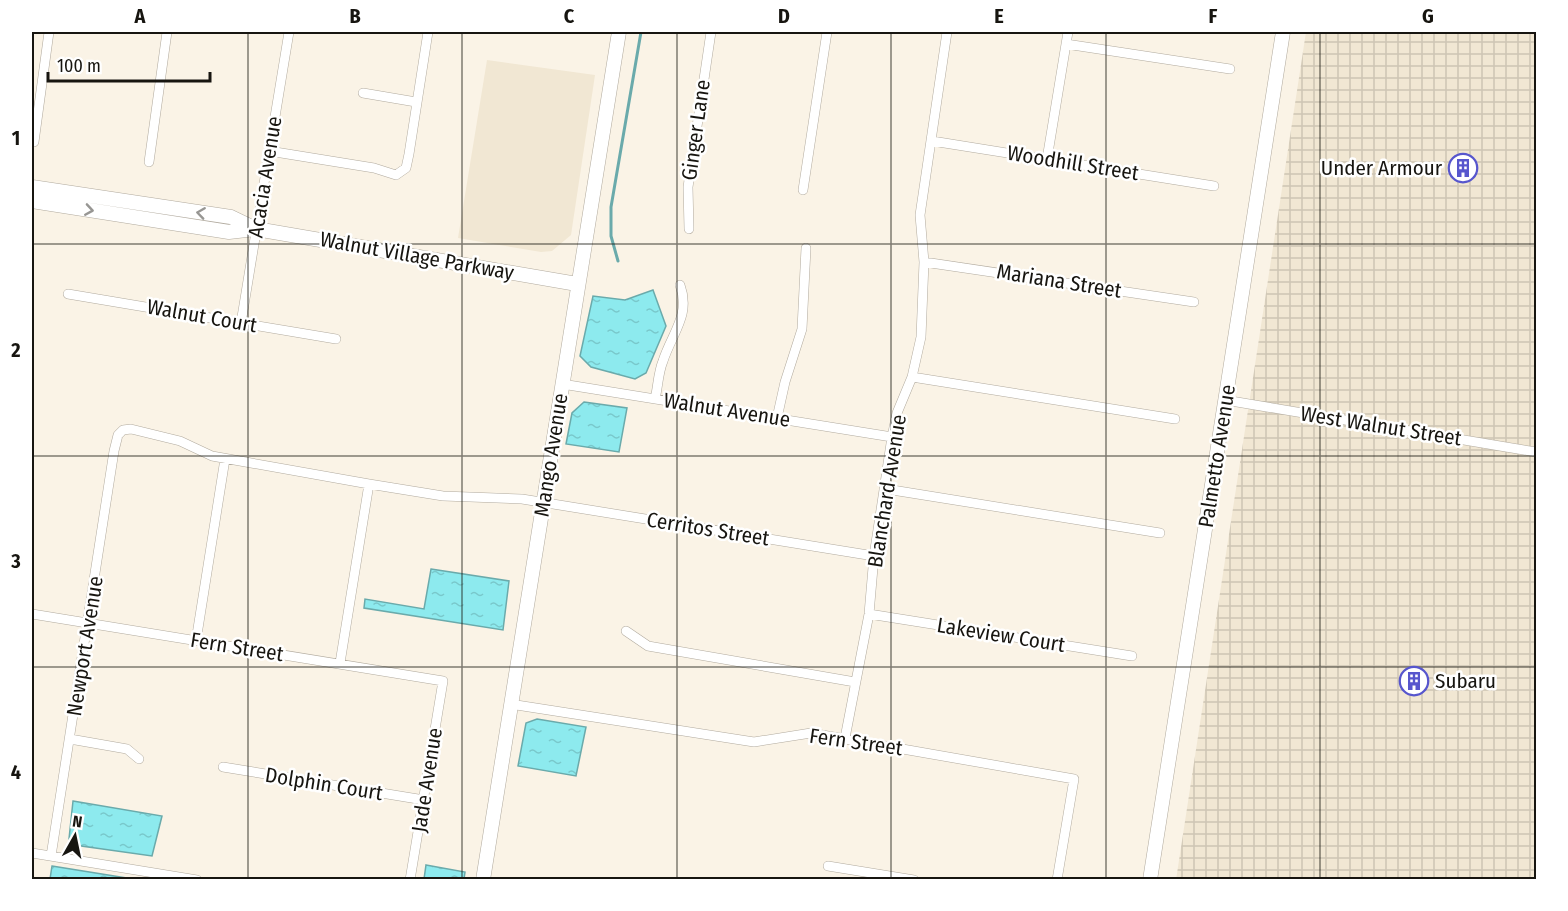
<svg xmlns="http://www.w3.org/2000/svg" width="1568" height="911" font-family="'Fira Sans Condensed',sans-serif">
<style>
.built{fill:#f1e7d3}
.industrial{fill:url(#industrial-grid)}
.water{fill:url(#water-ripples);stroke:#6aaaab;stroke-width:1.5}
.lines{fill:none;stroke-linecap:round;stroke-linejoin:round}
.stream{stroke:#6aaaab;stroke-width:3}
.street-casing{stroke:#b1aa9e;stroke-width:10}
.secondary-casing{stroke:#b1aa9e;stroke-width:15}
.street{stroke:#fff;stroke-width:9}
.secondary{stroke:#fff;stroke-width:14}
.oneway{stroke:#979693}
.grid{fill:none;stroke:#171510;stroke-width:1.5;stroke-opacity:0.55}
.labels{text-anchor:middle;stroke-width:5;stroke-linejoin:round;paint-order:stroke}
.street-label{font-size:21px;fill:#171510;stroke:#fff}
.poi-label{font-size:21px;fill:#171510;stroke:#fff;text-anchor:end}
.neatline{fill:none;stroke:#171510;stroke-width:2}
.grid-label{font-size:20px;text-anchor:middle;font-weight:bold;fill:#171510}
</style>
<defs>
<pattern id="industrial-grid" width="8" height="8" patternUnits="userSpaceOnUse" patternTransform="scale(1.5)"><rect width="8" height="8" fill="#f1e7d3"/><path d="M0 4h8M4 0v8" fill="none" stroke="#cec5b4"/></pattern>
<pattern id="water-ripples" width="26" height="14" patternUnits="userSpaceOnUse" patternTransform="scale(1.5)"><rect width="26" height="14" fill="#8deaee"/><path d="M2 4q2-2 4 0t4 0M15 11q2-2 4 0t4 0" fill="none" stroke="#79c8cb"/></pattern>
</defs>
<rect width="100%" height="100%" fill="#faf3e6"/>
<!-- built -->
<path class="built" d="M487,60L595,75L571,235L552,251L541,252L458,238Z"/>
<!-- industrial -->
<path class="industrial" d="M1306,32H1536V879L1176,880Z"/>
<!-- water -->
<path class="water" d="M653,290L666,326L646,373L635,379L591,367L580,356L593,296L625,300Z
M584,402L627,408L619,452L566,444L572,413Z
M431,569L509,581L503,630L364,608L365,599L424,609Z
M537,719L586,727L576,776L518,766L526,723Z
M73,801L162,816L152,856L74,845L69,839Z
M426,865L465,872L464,879H424Z
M52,866L133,879H50Z"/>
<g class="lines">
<!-- stream -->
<path class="stream" d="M618,261L611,236V207L641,32"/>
<!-- street casing -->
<g class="street-casing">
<path id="street" d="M1066,44L1230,69
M363,93L416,102
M932,141L1214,186
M34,142L49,32
M269,151L374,168L396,175L406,168L409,154L428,32
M1047,159L1068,32
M149,162L167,32
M803,190L827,32
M689,229L688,187L711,32
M924,262L1194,302
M68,294L336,339
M241,323L289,32
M912,377L1175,419
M562,384L892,437
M655,399C658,387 658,373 663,361C672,333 691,315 680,285
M1225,400L1536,452
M777,418L785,382L802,329L806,248
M886,489L1160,533
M32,614L443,681L410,880
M869,614L1132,656
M626,631L648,646L855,682
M196,641L225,459
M340,663L369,484
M510,704L754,742L811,733L1074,779L1057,880
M845,738L869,614L874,556L892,437L897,413L912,377L921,337L924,262L920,215L947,32
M70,739L127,749L139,759
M223,767L424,800
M32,853L197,880
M51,856L114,451L118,435L123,430L131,429L180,441L212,456L369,484L443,496L522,499L874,556
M828,866L914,880"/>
</g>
<!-- secondary casing -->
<g class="secondary-casing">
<path id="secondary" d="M32,187L231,217L256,229
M32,201L229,232L256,229L577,284
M483,880L619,32
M1150,880L1283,32"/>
</g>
<!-- street -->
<use href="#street" class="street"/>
<!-- secondary -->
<use href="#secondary" class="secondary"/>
</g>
<!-- one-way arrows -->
<defs><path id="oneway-chevron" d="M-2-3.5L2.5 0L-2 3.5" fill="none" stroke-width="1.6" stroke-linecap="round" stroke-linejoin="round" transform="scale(1.5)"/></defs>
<g class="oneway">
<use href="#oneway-chevron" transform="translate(89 210) rotate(9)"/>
<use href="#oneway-chevron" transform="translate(201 213) rotate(-172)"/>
</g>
<!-- grid -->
<path class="grid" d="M248,32V880M462,32V880M677,32V880M891,32V880M1106,32V880M1320,32V880M32,244H1536M32,456H1536M32,667H1536"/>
<!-- icons -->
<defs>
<g id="building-ring" transform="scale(1.5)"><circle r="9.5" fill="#fff" stroke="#5756cd" stroke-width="1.5"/><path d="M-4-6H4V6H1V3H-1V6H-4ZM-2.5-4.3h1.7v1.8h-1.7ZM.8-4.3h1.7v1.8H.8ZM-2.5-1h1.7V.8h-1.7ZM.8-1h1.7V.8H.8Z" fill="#5756cd"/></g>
</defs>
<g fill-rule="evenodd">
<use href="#building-ring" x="1463" y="168"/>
<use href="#building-ring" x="1414" y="681"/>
</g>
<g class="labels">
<!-- street labels -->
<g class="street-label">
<text transform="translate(696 130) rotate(-82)" y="7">Ginger Lane</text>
<text transform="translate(1073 163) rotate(9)" y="7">Woodhill Street</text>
<text transform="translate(265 177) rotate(-81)" y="7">Acacia Avenue</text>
<text transform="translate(417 256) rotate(10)" y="7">Walnut Village Parkway</text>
<text transform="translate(1059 281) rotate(9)" y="7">Mariana Street</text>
<text transform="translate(202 316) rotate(10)" y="7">Walnut Court</text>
<text transform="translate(727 410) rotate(9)" y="7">Walnut Avenue</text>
<text transform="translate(1381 426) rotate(9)" y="7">West Walnut Street</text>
<text transform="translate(551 455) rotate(-81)" y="7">Mango Avenue</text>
<text transform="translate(1217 456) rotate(-81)" y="7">Palmetto Avenue</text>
<text transform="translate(887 491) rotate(-81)" y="7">Blanchard Avenue</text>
<text transform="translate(708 529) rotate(9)" y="7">Cerritos Street</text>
<text transform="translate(1001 635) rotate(9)" y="7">Lakeview Court</text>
<text transform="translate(85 646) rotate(-81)" y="7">Newport Avenue</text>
<text transform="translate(237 647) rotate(9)" y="7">Fern Street</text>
<text transform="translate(856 742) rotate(8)" y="7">Fern Street</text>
<text transform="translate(427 780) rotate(-81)" y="7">Jade Avenue</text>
<text transform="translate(324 784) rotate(9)" y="7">Dolphin Court</text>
</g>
<!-- poi labels -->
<g class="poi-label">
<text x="1442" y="175">Under Armour</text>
<text x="1435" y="688" text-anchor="start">Subaru</text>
</g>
</g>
<!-- border -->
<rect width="1568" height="911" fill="none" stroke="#ffffff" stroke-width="66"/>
<!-- north arrow -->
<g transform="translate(75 836) rotate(9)" stroke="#ffffff" stroke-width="4.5" paint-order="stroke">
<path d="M0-4.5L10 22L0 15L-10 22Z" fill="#171510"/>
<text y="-9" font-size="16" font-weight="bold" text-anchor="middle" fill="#171510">N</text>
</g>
<!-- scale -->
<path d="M48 72v9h162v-9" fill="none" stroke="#171510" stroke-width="3"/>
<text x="57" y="72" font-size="18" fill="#171510" stroke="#ffffff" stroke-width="4.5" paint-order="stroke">100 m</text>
<rect x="33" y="33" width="1502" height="845" class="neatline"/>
<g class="grid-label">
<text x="140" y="23">A</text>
<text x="355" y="23">B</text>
<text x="569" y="23">C</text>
<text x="784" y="23">D</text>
<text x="999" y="23">E</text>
<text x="1213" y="23">F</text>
<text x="1428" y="23">G</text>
<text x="16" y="145">1</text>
<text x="16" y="357">2</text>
<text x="16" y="568">3</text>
<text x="16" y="779">4</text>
</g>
</svg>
